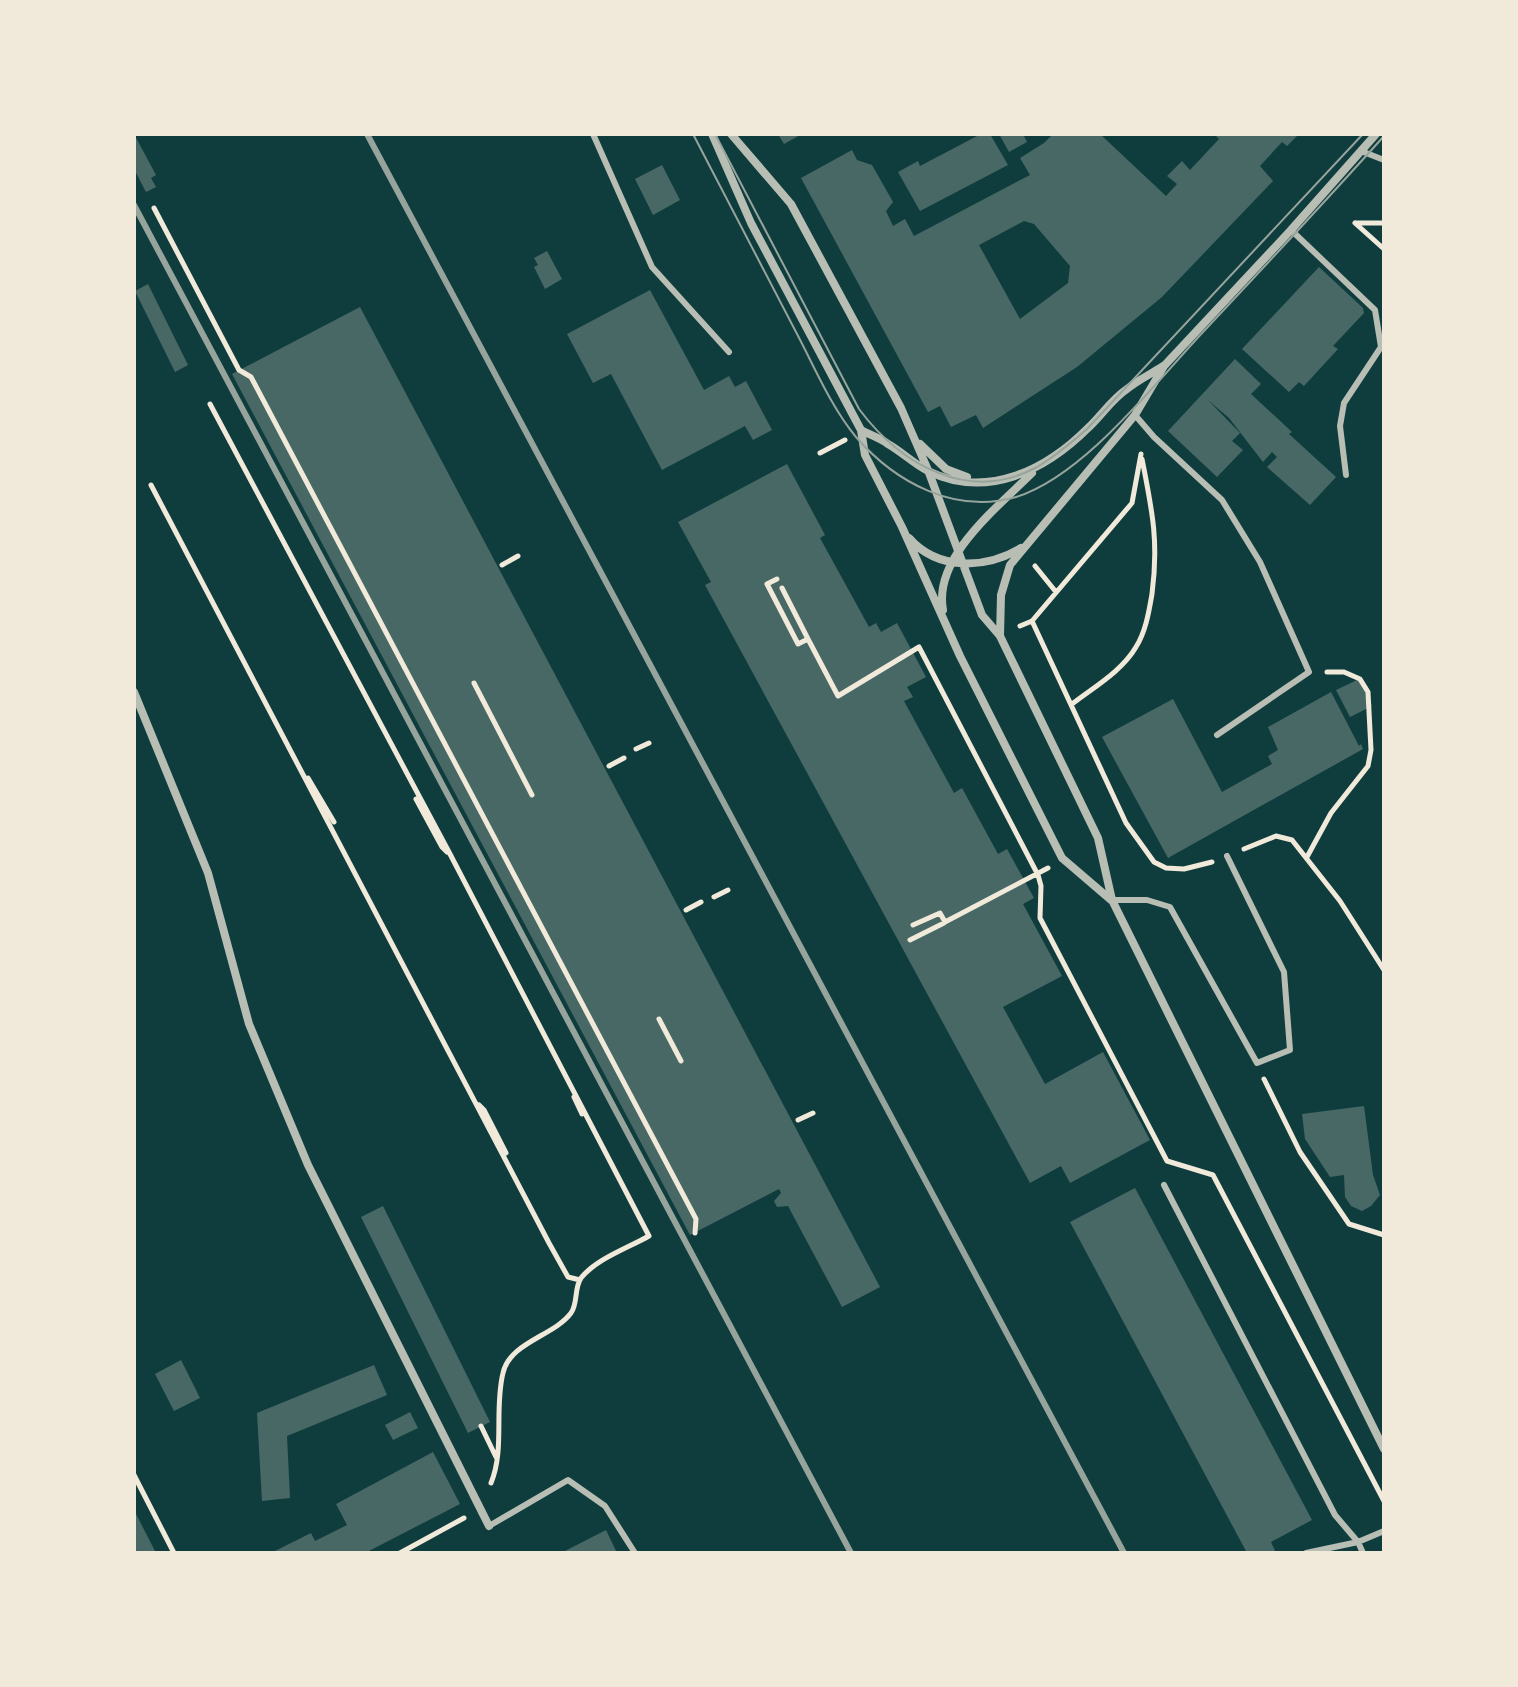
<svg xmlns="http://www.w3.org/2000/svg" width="1518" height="1687" font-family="Bitter,serif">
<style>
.building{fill:#486865;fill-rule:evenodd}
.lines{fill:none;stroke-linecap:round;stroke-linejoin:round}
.path{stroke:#f1e9da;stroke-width:5}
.service{stroke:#b8beb3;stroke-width:6}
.minor{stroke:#b8beb3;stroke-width:8}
.tram{stroke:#97a49c;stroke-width:2}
.rail{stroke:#97a49c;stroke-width:6}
</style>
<rect width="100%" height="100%" fill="#0f3d3e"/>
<!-- building -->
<path class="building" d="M134,134L156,175L151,178L156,187L146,192L134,169Z
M778,134H802L784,144Z
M981,134H990L1008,165L920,211L898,172L918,161L920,166Z
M999,134H1023L1027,142L1009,152Z
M1053,134H1100L1166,196L1177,184L1167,176L1182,161L1190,170L1219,139L1214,134H1299L1287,146L1282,142L1260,166L1273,181L1162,297L1077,367L983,428L976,415L951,427L940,406L928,412L801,178L852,150L857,160L872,165L893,202L886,211L893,226L905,219L914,236L1030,175L1020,158L1044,143ZM1024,221L1034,224L1070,266L1068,283L1020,319L979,245Z
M662,165L680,200L653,215L635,179Z
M547,251L562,279L545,289L534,267L538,265L534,258Z
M1319,267L1363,308L1364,313L1333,346L1338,349L1304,386L1299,382L1289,392L1242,349Z
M148,284L188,365L175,372L135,291Z
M650,290L704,390L729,376L735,387L746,381L772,430L753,440L745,426L662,470L611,374L593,383L567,334Z
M360,307L880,1287L842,1307L788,1206L777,1207L774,1201L781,1193L779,1189L690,1235L232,374Z
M1235,359L1261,384L1251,394L1292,432L1289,434L1336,477L1310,505L1267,467L1277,457L1272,452L1263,462L1229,418L1208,400L1240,433L1232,441L1243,450L1217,477L1168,431Z
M787,464L825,535L820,538L869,627L876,623L881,632L897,623L926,677L907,687L913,697L904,701L954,793L962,788L998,854L1007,849L1034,898L1023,904L1062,976L1003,1007L1045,1084L1103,1052L1150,1140L1070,1183L1061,1166L1030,1183L705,585L711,582L678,522Z
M1359,679L1372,706L1350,717L1336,690Z
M1331,692L1359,746L1361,744L1363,749L1168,858L1102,737L1173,699L1222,792L1272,764L1268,756L1278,750L1268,727Z
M1364,1106L1373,1175L1380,1195L1371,1206L1362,1211L1351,1206L1345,1197L1344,1175L1330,1177L1305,1139L1302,1114Z
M1135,1188L1312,1520L1271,1542L1276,1553H1247L1070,1222Z
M383,1206L490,1422L468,1433L361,1217Z
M181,1360L200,1398L174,1411L155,1374Z
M374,1365L387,1395L287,1436L290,1498L262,1501L257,1413Z
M410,1412L418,1428L393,1440L385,1425Z
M433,1452L460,1504L365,1553H271L311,1533L315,1541L347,1525L336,1504Z
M134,1510L156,1553H134Z
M606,1530L617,1553H561Z"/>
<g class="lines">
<!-- path -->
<path class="path" d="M154,208L239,370L251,377L696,1219L695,1233
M1355,223L1384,249
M1356,223H1384
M210,404L450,854L649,1236C628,1248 596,1259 581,1278C574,1288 578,1304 571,1313C554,1336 510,1342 503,1373C494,1409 505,1449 491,1483
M820,453L845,440
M151,485L549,1243L568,1277L580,1280
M502,565L518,556
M1035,566L1056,592
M777,579L767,584L798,644L808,639L838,696L919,647L1038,875L1041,886L1040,918L1167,1161L1213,1175L1384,1501
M782,588L808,639
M1032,621L1126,823L1154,862L1166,868L1184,869L1212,862
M1020,626L1032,621L1132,503L1141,454
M474,683L532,795
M1072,704C1094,687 1122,671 1136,647C1146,631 1149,611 1152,594C1159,541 1152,510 1142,459
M636,749L649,743
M609,766L624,758
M308,778L334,822
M416,799L442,847L447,852
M1244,849L1276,836L1292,840L1340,901L1384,970
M1307,857L1331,813L1368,766L1371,750L1368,692L1360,679L1344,672H1327
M714,897L728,890
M686,910L701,902
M913,925L940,913L945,922L1048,868
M910,940L944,923
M659,1019L681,1061
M1264,1079L1300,1152L1349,1224L1384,1235
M574,1097L582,1114
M479,1105L484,1110L506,1153
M798,1120L813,1113
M481,1426L496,1457
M134,1475L174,1553
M400,1553L464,1518"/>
<!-- service -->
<path class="service" d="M593,134L652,267L729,352
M1361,151L1384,160
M1291,230L1375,310L1381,347L1344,403L1340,426L1346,475
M1135,415L1154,437L1222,500L1260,562L1309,672L1217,735
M1112,900H1147L1170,907L1257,1063L1290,1050L1284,972L1227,856
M1164,1185L1335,1515L1358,1542L1384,1531
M489,1526L568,1480L605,1506L635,1553
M1306,1553L1358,1542L1363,1553"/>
<!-- minor -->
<path class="minor" d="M712,134L751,223L861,430L865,455L902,527L960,656L1062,858L1111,900
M731,134L791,204L901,408L928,470L982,615L1000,636L1098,838L1112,900L1384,1449
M861,430C870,435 880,438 888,444C902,452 914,464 928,471C987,500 1046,470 1088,428C1101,416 1112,399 1127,389C1138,380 1151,374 1163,366
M920,444L946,469L967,477
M909,538C938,571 986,569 1021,548
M943,610C933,557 998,507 1032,473
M1000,636L1001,595L1010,565L1135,415L1164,366L1291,230L1376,134
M134,692L208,873L249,1024L308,1165L489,1526"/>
<!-- tram -->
<path class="tram" d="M693,134C728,200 762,266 796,332C814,366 831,407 856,437C895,482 955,515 1016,497C1084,476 1155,383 1204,331C1265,266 1325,202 1384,136
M715,134L859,409C901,465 969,504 1037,467C1056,456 1071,443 1087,429L1363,134"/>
<!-- rail -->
<path class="rail" d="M367,134L1124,1553
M134,205L851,1553"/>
</g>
<!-- border -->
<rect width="1518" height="1687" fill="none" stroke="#f1e9da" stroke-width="272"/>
</svg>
